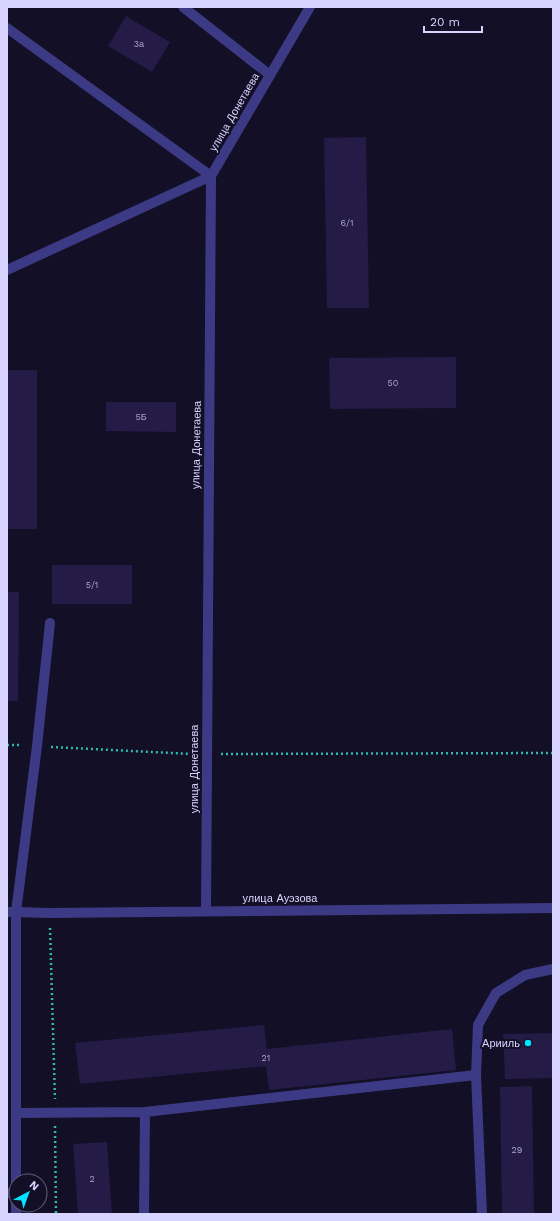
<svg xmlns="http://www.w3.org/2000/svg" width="560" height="1221" font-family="'Work Sans',sans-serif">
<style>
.building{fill:#241b47}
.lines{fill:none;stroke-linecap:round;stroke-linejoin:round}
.path{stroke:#2fb8b0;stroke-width:2.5;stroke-dasharray:2 3;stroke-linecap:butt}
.service{stroke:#3d3a85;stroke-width:10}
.minor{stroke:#3d3a85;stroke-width:10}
.tertiary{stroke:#3d3a85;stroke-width:10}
.poi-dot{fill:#00e5ff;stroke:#130f26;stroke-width:1.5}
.labels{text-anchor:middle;stroke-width:4;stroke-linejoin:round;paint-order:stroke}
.number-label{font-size:9px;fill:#aca6d1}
.street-label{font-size:11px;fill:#d9d4ff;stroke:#130f26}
.poi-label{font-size:11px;fill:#d9d4ff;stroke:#130f26;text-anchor:end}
</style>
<rect width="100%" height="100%" fill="#130f26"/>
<!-- building -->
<path class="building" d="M126,16L170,42L152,72L108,46Z
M366,137L369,308H327L324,138Z
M456,357V408L330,409L329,358Z
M7,370H37V529H7Z
M106,402H176V432L106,431Z
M52,565H132V604H52Z
M7,592H19L18,701H7Z
M264,1025L267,1049L452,1029L456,1070L269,1090L266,1066L80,1084L75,1043Z
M553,1033V1078L505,1079L503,1034Z
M532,1086L534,1214H502L500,1087Z
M107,1142L112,1214H78L73,1144Z"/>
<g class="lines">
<!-- path -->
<path class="path" d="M7,745H22
M51,747L192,754
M221,754L553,753
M50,928L55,1099
M55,1126L56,1214"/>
<!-- service -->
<path class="service" d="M183,7L270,75
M7,28L211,176
M16,912L37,746L50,623
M16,1113L145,1112
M7,1193H16
M144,1214L145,1112L476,1075
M482,1214L476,1075L478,1025L496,993L525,975L553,969"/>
<!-- minor -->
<path class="minor" d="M7,270L211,176
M7,912H16"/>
<!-- tertiary -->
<path class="tertiary" d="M206,910L211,176L310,7
M16,1214V912L49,913L553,908"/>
</g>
<!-- markers -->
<circle class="poi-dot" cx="528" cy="1043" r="4"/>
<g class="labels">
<!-- number labels -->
<g class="number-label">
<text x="139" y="47">3а</text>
<text x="347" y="226">6/1</text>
<text x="393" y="386">50</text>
<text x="141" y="420">5Б</text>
<text x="92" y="588">5/1</text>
<text x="266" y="1061">21</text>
<text x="517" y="1153">29</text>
<text x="92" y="1182">2</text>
</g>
<!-- street labels -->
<g class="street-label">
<text transform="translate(234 112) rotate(-60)" y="4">улица Донетаева</text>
<text transform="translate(196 445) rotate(-89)" y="4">улица Донетаева</text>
<text transform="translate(194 769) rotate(-90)" y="4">улица Донетаева</text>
<text x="280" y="902">улица Ауэзова</text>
</g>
<!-- poi labels -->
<g class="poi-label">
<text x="520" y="1047">Арииль</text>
</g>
</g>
<!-- border -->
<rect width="560" height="1221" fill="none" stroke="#d9d4ff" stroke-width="16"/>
<!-- north arrow -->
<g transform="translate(28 1193) rotate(41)"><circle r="19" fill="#130f26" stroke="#625e7d"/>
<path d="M0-3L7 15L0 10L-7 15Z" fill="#00e5ff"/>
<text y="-6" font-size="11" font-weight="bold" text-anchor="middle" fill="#d9d4ff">N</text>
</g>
<!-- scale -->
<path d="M424 26v6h58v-6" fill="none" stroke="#d9d4ff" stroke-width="2"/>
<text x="430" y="26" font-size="12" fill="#d9d4ff" stroke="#130f26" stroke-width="3" paint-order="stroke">20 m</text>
</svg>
